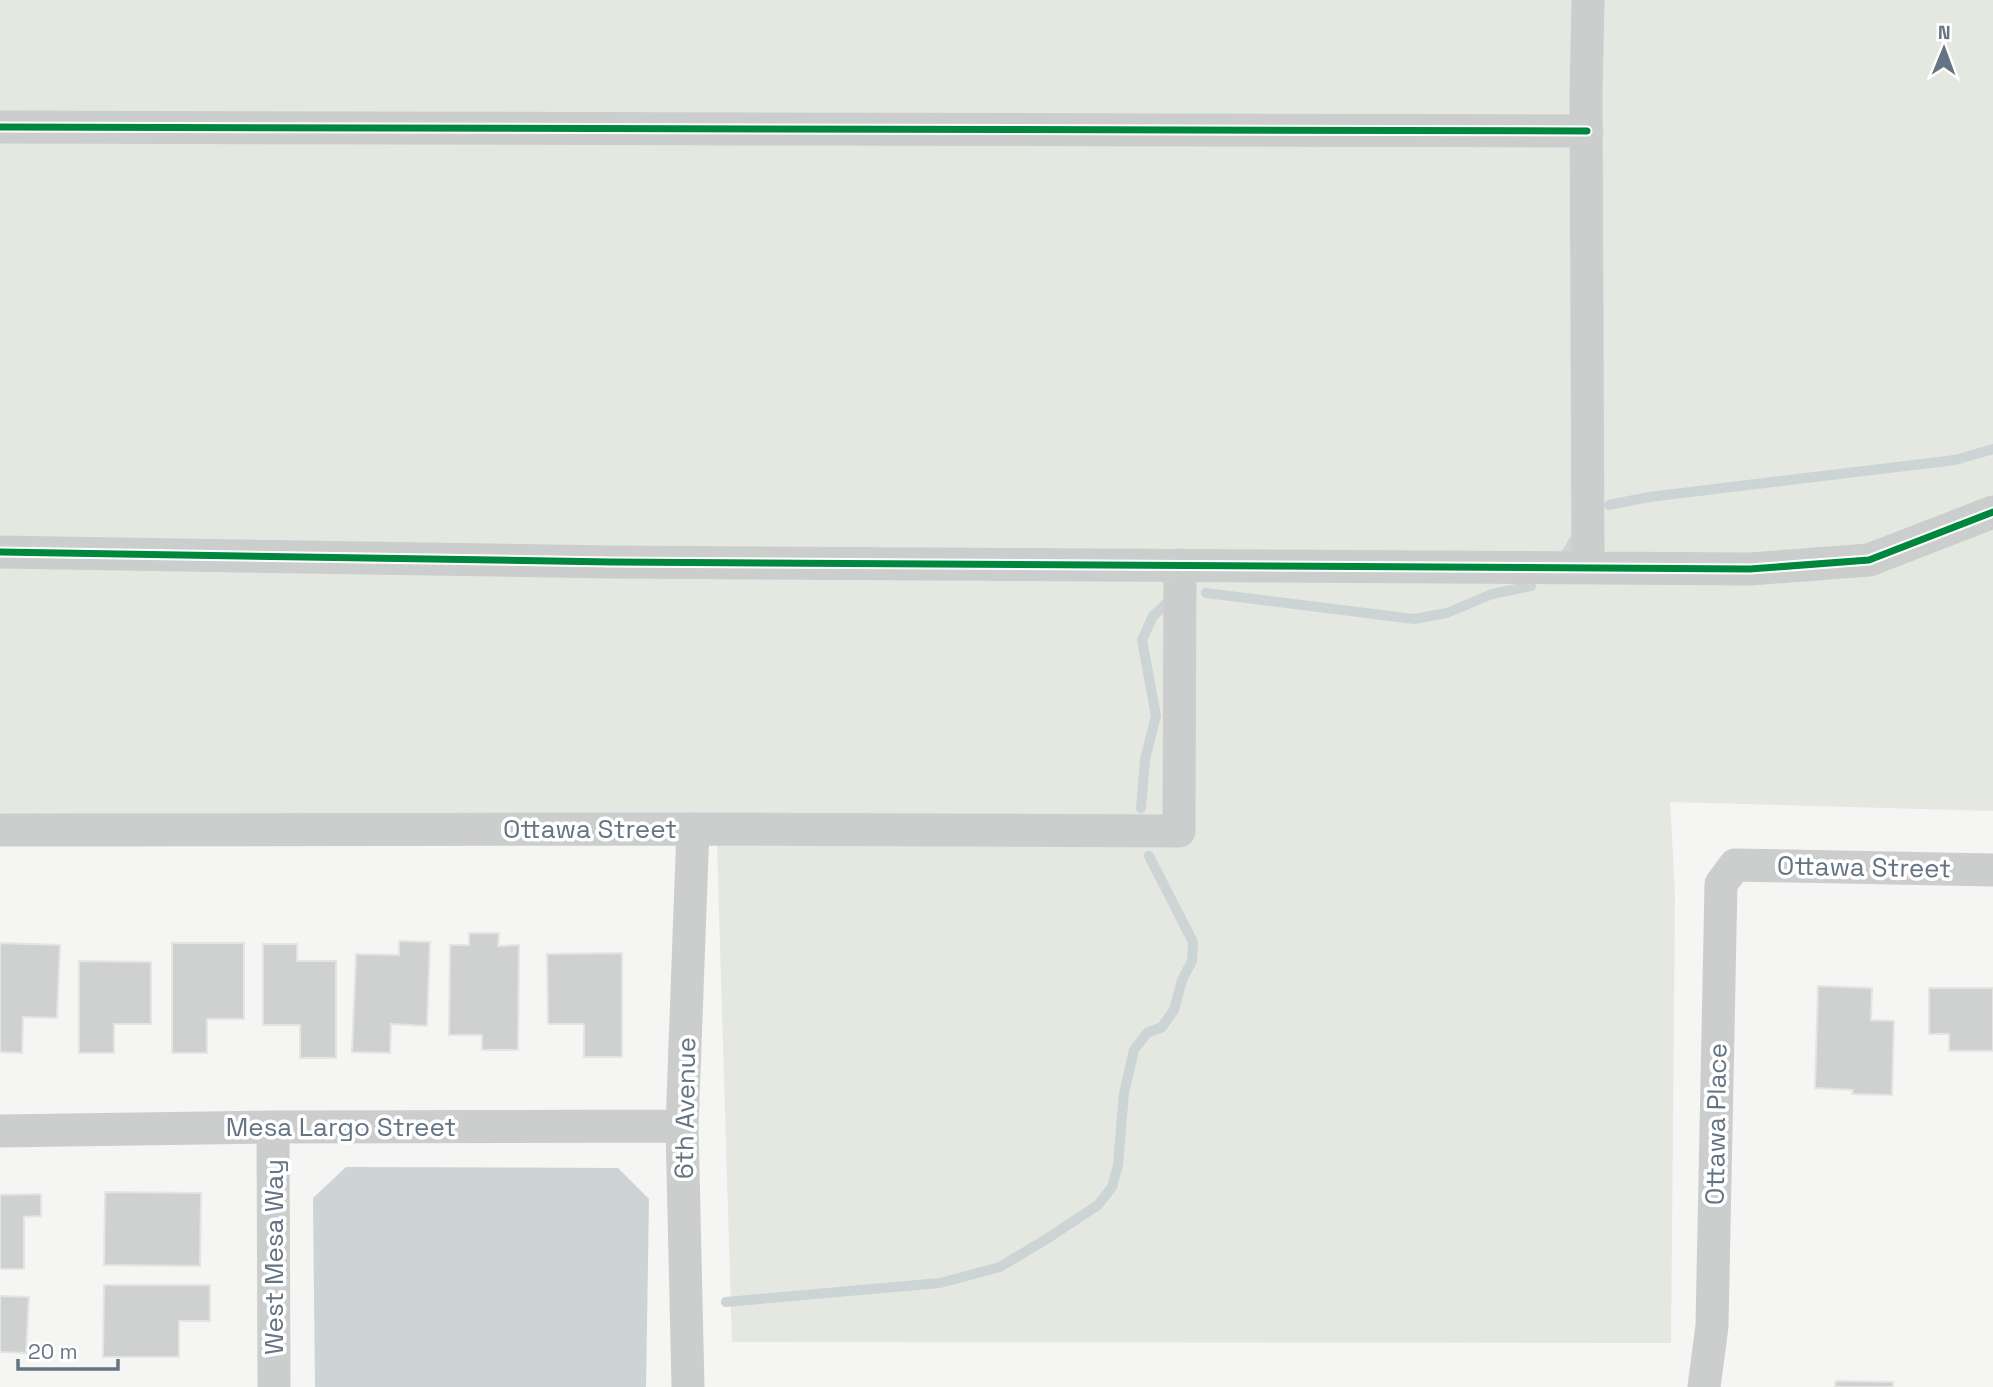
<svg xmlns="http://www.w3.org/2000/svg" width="1993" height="1387" font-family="'Space Grotesk',sans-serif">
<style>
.green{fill:#e4e8e1}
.water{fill:#cdd4d6}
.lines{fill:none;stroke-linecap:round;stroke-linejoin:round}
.stream{stroke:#cdd4d6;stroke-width:10}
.building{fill:#cfd0d0;stroke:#e4e4e3;stroke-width:2}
.minor{stroke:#cccece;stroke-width:33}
.cycleway-casing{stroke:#fff;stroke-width:11}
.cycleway{stroke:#00873e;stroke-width:7}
.labels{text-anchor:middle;stroke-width:7;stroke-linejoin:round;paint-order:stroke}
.street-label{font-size:26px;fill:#657483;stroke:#fff}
</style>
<rect width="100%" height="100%" fill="#f5f5f3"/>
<!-- green -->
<path class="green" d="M0,0H1993V811L1670,802L1675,894L1671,1343L732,1342L717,845L0,835Z"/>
<!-- water -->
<path class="water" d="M346,1167L618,1168L649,1199L646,1387H315L313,1198Z"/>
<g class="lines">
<!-- stream -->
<path class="stream" d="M1609,505L1649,497L1955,460L1993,449
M1561,563L1578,533
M1206,593L1414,619L1447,613L1492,594L1531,586
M1141,808L1145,759L1156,716L1142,640L1153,616L1172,598
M726,1302L940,1283L1000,1267L1045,1240L1098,1205L1112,1187L1118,1165L1124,1093L1134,1050L1147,1033L1162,1027L1174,1010L1182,980L1192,961L1193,942L1149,856"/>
</g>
<!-- building -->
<path class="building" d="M469,933H499L498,946L519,945L518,1050H482V1035H449L450,945H469Z
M399,941L430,942L427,1026L391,1024L390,1053L352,1052L356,954L399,955Z
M0,943L60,945L57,1018L23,1017L22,1053L0,1052Z
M172,943H244V1019H207V1053H172Z
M263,944H297V961H336V1058H300V1025H263Z
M622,953V1057H584V1024H548L547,954Z
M79,961L151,962V1024H114V1053H79Z
M1818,986L1872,988L1871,1020L1894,1021L1892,1095L1852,1094L1853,1090L1815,1088Z
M1929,988H1993V1051H1949V1034H1929Z
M105,1192L201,1193L200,1266L104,1265Z
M41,1194V1216L24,1217V1269H0V1195Z
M104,1285H210V1321H179V1357H103Z
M0,1296L29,1297L26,1353L0,1352Z
M1836,1381L1893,1382V1387H1835Z"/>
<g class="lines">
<!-- minor -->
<path class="minor" d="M1588,0L1586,94L1588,568
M0,127L1587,131
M0,552L611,562L1750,569L1869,560L1993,512
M0,830L693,829L1179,831L1180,565
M273,1127L274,1387
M0,1131L273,1127L682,1126
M688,1387L682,1126L693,829
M1704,1387L1712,1326L1721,884L1735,865L1993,870"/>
<!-- cycleway casing -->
<g class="cycleway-casing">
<path id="cycleway" d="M0,127L1587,131
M0,552L611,562L1750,569L1869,560L1993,512"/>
</g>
<!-- cycleway -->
<use href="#cycleway" class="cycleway"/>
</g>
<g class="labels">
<!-- street labels -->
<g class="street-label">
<text x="590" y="838">Ottawa Street</text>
<text transform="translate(1864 867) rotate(1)" y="9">Ottawa Street</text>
<text transform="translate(685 1108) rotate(-89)" y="9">6th Avenue</text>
<text transform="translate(1716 1124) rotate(-89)" y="9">Ottawa Place</text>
<text x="341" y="1136">Mesa Largo Street</text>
<text transform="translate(274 1257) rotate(-90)" y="9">West Mesa Way</text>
</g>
</g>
<!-- north arrow -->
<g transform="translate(1944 49) rotate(1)" stroke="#ffffff" stroke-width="5" paint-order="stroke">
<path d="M0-5L12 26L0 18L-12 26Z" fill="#657483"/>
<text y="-10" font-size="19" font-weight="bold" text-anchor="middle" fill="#657483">N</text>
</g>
<!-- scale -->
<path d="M18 1359v10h100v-10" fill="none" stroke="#657483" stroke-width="3.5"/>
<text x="28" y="1359" font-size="21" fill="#657483" stroke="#ffffff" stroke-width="5" paint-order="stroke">20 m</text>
</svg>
